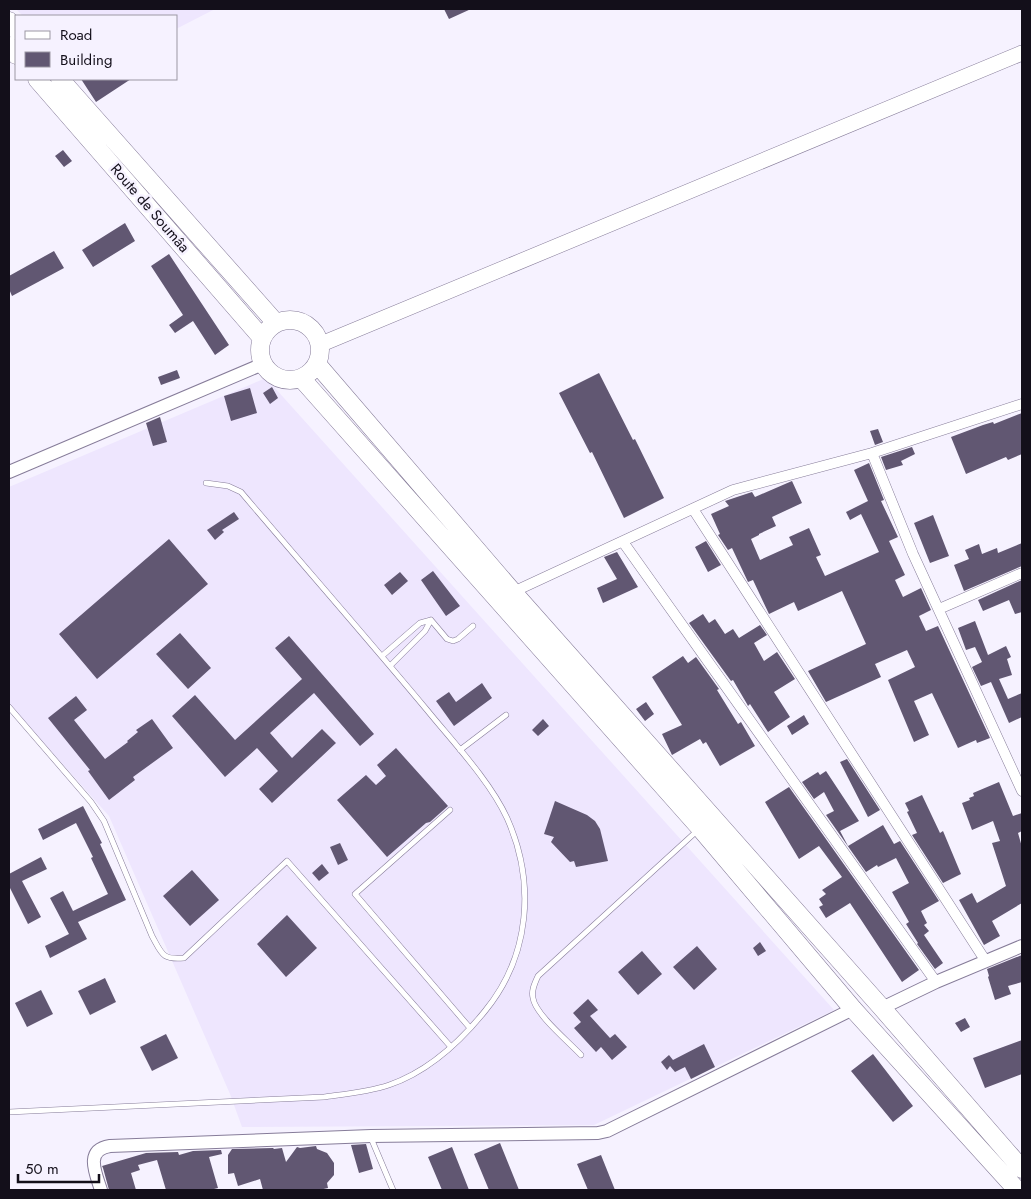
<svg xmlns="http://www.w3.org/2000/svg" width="1031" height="1199" font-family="Jost,sans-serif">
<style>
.built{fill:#eee6fe}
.building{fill:#615772}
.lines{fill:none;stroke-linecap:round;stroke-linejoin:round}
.service-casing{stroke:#867c99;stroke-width:6}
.minor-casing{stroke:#867c99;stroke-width:11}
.tertiary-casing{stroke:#867c99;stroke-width:14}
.secondary-casing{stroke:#867c99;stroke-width:16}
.trunk-casing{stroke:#867c99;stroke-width:19}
.service{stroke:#fff;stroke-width:5}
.minor{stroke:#fff;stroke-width:10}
.tertiary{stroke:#fff;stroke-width:12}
.secondary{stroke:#fff;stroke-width:15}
.trunk{stroke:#fff;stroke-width:18}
.labels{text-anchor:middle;stroke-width:5;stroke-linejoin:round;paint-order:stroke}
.street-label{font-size:15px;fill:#130f1a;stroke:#f6f2ff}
</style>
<rect width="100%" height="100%" fill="#f6f2ff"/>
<!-- built -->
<path class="built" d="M16,9H215L176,29V16H23Z
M266,378L834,1010L594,1125L242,1127L230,1094L109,816L9,704V487Z"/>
<!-- building -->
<path class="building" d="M444,9H471L449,19Z
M81,79H131L96,102Z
M63,150L72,161L64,167L55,156Z
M125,223L135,241L93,267L82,250Z
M54,251L64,268L12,296L9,289V276Z
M169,254L229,345L215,355L193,321L175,333L169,325L183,315L151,266Z
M177,370L180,378L161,385L158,377Z
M599,373L633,440L635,439L664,498L624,518L592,452L590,453L559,393Z
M272,387L278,398L270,404L263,393Z
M250,388L257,413L231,421L224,396Z
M1022,413V454L1008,460L1006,457L966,474L951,437L983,425L993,422L994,424Z
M160,417L167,442L153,446L146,423Z
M878,429L883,442L875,445L870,431Z
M912,447L915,454L901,461L903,465L886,470L881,457Z
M869,463L884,500L881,501L898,537L889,541L905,575L895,580L903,597L921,588L931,610L919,616L926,631L938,626L990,738L977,743L976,740L958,748L932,693L914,701L929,735L914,742L888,680L915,667L907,650L875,664L881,677L826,702L808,671L866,644L842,591L798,611L794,602L769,614L753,580L748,582L732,548L728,550L718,535L720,534L711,514L729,506L725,501L752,492L755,497L792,481L802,503L772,517L776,526L759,534V535L751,539L760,560L793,545L789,537L809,528L821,555L816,557L825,576L879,552L861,514L850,520L846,512L868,501L854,470Z
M234,512L239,519L222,530L224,532L215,540L207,530Z
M933,515L949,556L930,563L914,523Z
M169,539L208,584L97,679L59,634Z
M706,541L721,565L708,572L695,547Z
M1022,543V566L964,591L954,565L969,559L965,550L979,544L982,554L997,548L998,553Z
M617,552L638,587L603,603L597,588L617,579L604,557Z
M433,571L460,606L446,616L421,580Z
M400,572L408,581L392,595L384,585Z
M1022,580V612L1015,614L1009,600L983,611L978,600Z
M703,614L709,623L715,619L725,634L733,629L739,638L760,625L767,635L754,643L764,661L777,652L795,679L774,692L790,717L768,732L750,704L748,706L747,704L733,680L731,681L689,623Z
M975,621L988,655L1006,646L1011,657L1007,659L1012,675L999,679L1008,699L1022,693V717L1009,723L991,682L981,686L972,667L982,662L975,647L966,650L958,628Z
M180,633L211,668L188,689L156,654Z
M289,636L374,734L360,746L314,693L270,733L292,758L322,729L336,743L272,803L259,789L278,771L257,748L225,777L172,716L195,695L235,740L302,679L275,648Z
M683,656L688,663L696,657L719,689L717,690L738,724L741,722L755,746L720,766L706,742L703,744L700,739L672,755L662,734L682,725L652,677Z
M482,683L492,698L454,726L436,701L449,692L456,702Z
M76,696L87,710L74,720L105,759L128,742L127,741L138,732L136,730L152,719L173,748L133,777L135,780L109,800L88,771L90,770L48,718Z
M646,702L654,714L645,721L636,709Z
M804,715L809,724L792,735L787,726Z
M543,719L549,726L538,736L532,730Z
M396,748L448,806L430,822L426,823L387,857L337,800L366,775L376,785L386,776L377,765Z
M847,759L880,810L868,817L840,762Z
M826,771L859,821L840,831L848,846L883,825L894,844L900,841L939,901L921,911L927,923L924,925L929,931L924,935L943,963L935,969L917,944L918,943L906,924L909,922L892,892L909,883L896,858L878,867L877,865L866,872L826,815L834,811L824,792L814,799L802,782L818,772L820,775Z
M999,782L1013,816L1022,813V831L1018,833L1022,847V903L992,921L1000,936L984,945L959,900L972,893L977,903L1006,886L992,843L1000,841L993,821L972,830L962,803L970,800L969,798L974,796L973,793Z
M789,787L919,970L902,982L850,903L826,918L819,907L823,905L819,899L826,894L822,890L842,877L819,846L799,859L765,802Z
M922,795L940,833L943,831L961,874L943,883L912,835L917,833L907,812L909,811L905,803Z
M555,801L587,815L595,821L600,829L608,861L576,867L574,861L570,862L551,842L554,837L544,834Z
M83,806L102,843L100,844L126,900L78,922L87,939L50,958L45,946L69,934L50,898L63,891L73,911L108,894L91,858L93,857L76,823L43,840L38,829Z
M340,843L348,860L338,865L330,847Z
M41,857L47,869L22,881L41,917L28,924L9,886V874Z
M322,864L329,873L319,881L312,873Z
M192,870L219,900L190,926L163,896Z
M287,915L317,948L286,977L257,944Z
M760,942L766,951L758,956L753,948Z
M697,946L717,969L694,990L673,967Z
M642,951L662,974L638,995L618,972Z
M1022,955V982L1008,986L1011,994L995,1000L988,977L989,976L987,969Z
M105,978L116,1002L90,1015L78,991Z
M41,990L53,1014L27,1027L15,1003Z
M588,999L598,1010L590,1016L610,1038L615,1034L627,1047L612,1060L601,1047L596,1052L574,1028L581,1022L573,1013Z
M965,1018L970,1027L961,1032L955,1023Z
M166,1034L178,1058L152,1071L140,1047Z
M1022,1040V1074L985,1088L973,1058Z
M704,1044L715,1067L691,1079L685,1067L675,1072L670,1066L667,1070L661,1062L669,1055L673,1060Z
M873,1054L913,1106L893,1122L851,1071Z
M500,1143L519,1190H489L474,1154Z
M366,1144L373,1169L359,1173L351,1145Z
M316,1146L317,1149L327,1153L334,1163V1175L327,1183L328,1188L319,1190H263L260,1179L238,1186L234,1173L228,1174V1155L232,1149L273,1148L274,1149L282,1148L286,1162L297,1147L300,1148Z
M452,1147L469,1190H442L428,1157Z
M221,1150L222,1154L209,1157L218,1188L210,1190H166L157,1160L138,1165L140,1170L131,1173L136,1190H109L103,1168L102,1166L146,1153L178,1152L179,1155L193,1151Z
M601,1155L615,1190H588L577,1164Z"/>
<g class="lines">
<!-- service casing -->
<g class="service-casing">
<path id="service" d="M431,620L447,639L453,641L458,639L473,626
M382,656L420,623L431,620
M390,666L425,631L431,620
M9,707L91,802L104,821L152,936C162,954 162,960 184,958L287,861L451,1047
M460,750L506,715
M450,810L355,894L470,1028
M581,1055C569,1042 535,1014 533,998C531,990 535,983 538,976L698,830
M9,1112L324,1097C346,1094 368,1092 389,1085C427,1072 460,1042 485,1011C530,956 536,883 507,818C490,781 453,742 427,710C366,637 303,565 241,492L228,486L206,483
M371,1138L393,1190"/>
</g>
<!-- minor casing -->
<g class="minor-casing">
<path id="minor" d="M872,453L913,554L1022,791
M693,509L985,960
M623,542L936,982
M513,592L733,490L872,453L1022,404
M939,609L1022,573"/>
</g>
<!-- tertiary casing -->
<g class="tertiary-casing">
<path id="tertiary" d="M9,472L263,364
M882,1008L936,982L1022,946
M101,1190C96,1174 84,1150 110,1146L371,1136L598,1133L607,1131L853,1009"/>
</g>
<!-- secondary casing -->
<g class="secondary-casing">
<path id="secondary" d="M319,345L1022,53"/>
</g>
<!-- trunk casing -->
<g class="trunk-casing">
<path id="trunk" d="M9,21L16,30
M9,46L16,55
M37,79L262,338
M60,79L276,323
M260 350a30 30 0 1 1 60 0a30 30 0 1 1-60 0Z
M317,364L513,592L882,1008L1022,1169
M301,378L700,828L853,1009L1017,1190"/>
</g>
<!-- service -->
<use href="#service" class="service"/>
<!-- minor -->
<use href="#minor" class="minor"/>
<!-- tertiary -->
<use href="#tertiary" class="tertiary"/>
<!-- secondary -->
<use href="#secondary" class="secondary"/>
<!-- trunk -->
<use href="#trunk" class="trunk"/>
</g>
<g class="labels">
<!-- street labels -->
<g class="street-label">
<text transform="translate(150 208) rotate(49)" y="5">Route de Soumâa</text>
</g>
</g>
<!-- border -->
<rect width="1031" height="1199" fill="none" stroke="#130f1a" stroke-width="20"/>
<!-- legend -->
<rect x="15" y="15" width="162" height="65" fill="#f6f2ff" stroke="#9b97a3"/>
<rect x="25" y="31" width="25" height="8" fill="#ffffff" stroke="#9b97a3"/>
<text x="60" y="40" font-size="15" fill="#130f1a">Road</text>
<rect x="25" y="52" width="25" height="15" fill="#615772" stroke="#9b97a3"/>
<text x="60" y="65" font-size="15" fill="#130f1a">Building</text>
<!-- scale -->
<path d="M18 1174v8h81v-8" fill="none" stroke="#130f1a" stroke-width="2.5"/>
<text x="25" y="1174" font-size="15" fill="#130f1a" stroke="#f6f2ff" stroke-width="4" paint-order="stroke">50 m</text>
</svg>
